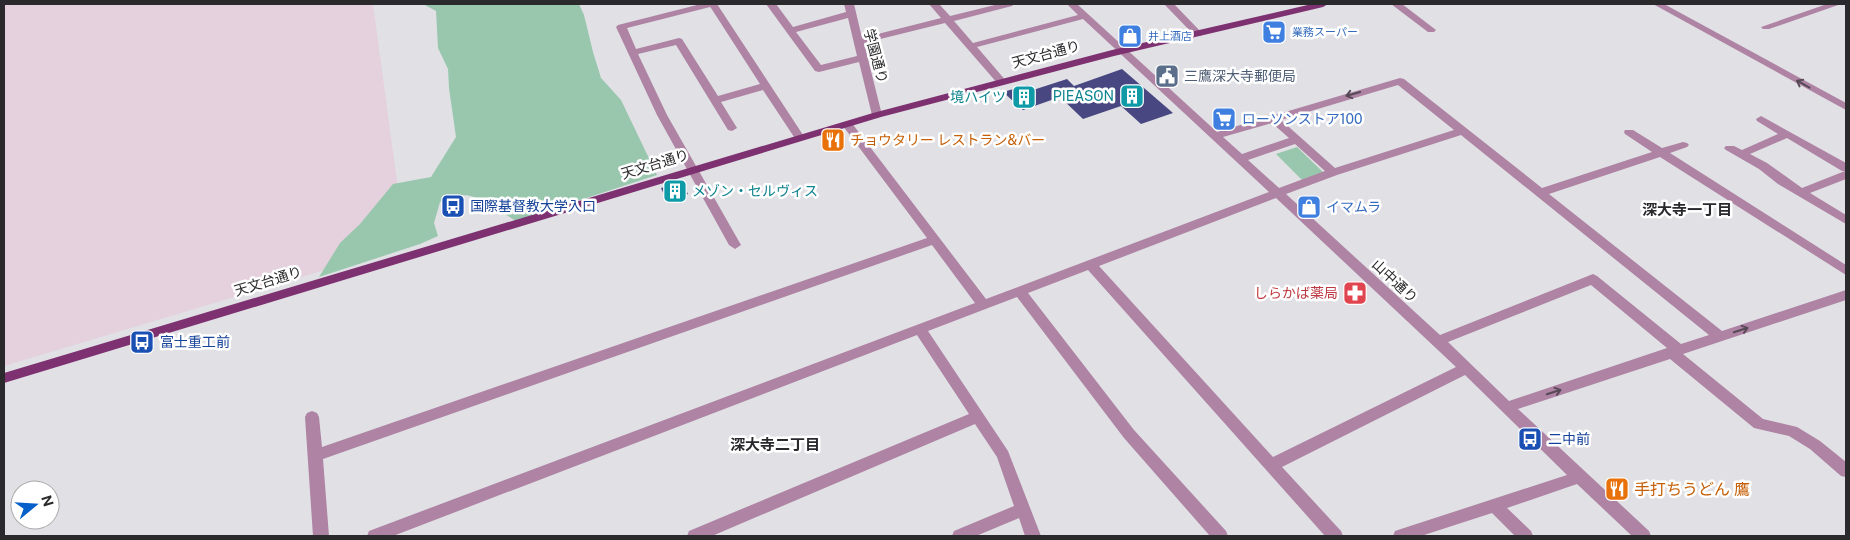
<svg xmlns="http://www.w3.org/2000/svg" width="1850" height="540" font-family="'Public Sans','Noto Sans JP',sans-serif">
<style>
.industrial{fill:#e5d0dd}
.green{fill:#99c7ae}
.building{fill:#484781}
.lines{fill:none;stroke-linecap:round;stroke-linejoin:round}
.minor{fill:#ae83a4;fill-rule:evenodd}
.major{fill:#7e3170;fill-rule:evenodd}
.oneway{stroke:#584956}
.labels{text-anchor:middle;stroke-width:5;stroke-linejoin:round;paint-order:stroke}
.far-shop-label{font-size:11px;fill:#366cbe;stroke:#fff;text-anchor:start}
.street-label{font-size:14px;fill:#2a2a2c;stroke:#fff}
.service-label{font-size:14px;fill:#4e5e75;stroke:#fff;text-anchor:start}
.culture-label{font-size:14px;fill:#0d838f;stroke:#fff;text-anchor:end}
.shop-label{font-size:14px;fill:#366cbe;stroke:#fff;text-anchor:start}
.food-label{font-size:14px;fill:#c56008;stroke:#fff;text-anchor:start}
.transit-label{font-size:14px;fill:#164399;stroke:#fff;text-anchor:start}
.health-label{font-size:14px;fill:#be3a42;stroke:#fff;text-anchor:end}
.neighbourhood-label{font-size:15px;font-weight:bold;fill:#29292d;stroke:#fff}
.near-food-label{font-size:16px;fill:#c56008;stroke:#fff;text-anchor:start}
</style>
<rect width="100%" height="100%" fill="#e0e0e5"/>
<!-- industrial -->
<path class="industrial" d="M4,4H373L402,219L378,254L4,366Z"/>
<!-- green -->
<path class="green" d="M423,4H579L584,15L593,52L601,78L621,100L657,175L516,221C501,212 481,195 462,195C455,195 446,199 440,202L434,223L438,236L420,244L319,277L340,243L360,224L393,184L431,177L456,137L449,88L448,69L438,48L436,11Z
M1297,147L1326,175L1304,182L1276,154Z"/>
<!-- building -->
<path class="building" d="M1122,69L1173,113L1141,124L1121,106L1083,119L1060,97L1023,110L1003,92L1028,85L1033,90L1067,79L1074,86Z
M682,182L688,194L667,201L661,188Z"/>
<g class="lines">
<!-- minor -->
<path class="minor" d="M701,4H717L805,138L804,140H796L763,90L721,102L737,128L732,131L728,130L676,45L638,54L667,115L741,245L735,249L729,245L657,115L616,27L618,25ZM710,7L711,8L760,84L718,96L682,39L679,38L636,49L627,28Z
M766,4H776L793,27L846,12L844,4H854L862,38L941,18L929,4H939L950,16L999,4H1014L1012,6L954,21L973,43L1078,15L1067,4H1077L1217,132L1267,117L1268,115H1275L1400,78L1404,79L1542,188L1652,152L1625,134L1624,132L1625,130H1633L1662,148L1683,142L1687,143L1689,145L1687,147L1670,153L1846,265V275L1660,157L1549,194L1722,331L1846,290V300L1683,354L1763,419L1797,427L1820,441L1846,462V477L1841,476L1810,449L1789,436L1754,428L1670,359L1518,409L1649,531L1651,536H1632L1577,484L1507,508L1531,531L1533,536H1515L1492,513L1421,536H1393L1395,531L1401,529L1567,475L1465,375L1282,467L1341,531L1343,536H1325L1088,270L1028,293L1134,430L1226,531L1228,536H1210L1124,438L1017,297L928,331L1008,451L1041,536H1025L1019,518L976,536H952L954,531L1014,506L997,457L975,424L712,536H687L689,531L969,414L917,335L393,536H367L369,531L975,303L932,245L323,459L329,536H313L305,417L307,413L312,411L317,413L319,417L322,447L927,238L843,126L842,124L843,122H851L986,299L1269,192L1083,19L977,47L1007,82L1002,85L998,84L945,23L864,43L882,115L877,118L872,115L859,62L819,72L815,71ZM848,18L857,56L821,65L796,32ZM1398,85L1454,130L1335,168L1281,120ZM1272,123L1289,138L1242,154L1223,137ZM1461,135L1709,335L1681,344L1597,276L1593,274L1440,335L1286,194L1337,175ZM1295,144L1325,171L1279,188L1248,160ZM1276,198L1456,367L1273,457L1099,266ZM1591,285L1667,348L1509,401L1448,342Z
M1164,4H1174L1201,32V36H1195Z
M1391,4H1402L1436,30L1434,32H1428Z
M1653,4H1664L1846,103V110Z
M1827,4H1841L1769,29H1763L1761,27Z
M1761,116L1846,163V179L1810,193L1846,215V224L1778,184L1759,169L1726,150L1724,148L1726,146H1734L1742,150L1778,134L1757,121L1756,119ZM1787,138L1842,171H1845L1802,188L1767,163L1750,154Z"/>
<!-- major -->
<path class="major" d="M1312,4H1328L1323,7L1114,56L881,117L4,383V373L873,113L1112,50Z"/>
</g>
<!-- one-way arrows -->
<defs><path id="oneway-shaft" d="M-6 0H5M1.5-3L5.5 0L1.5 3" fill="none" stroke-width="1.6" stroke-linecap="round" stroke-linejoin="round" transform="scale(1.25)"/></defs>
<g class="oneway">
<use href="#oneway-shaft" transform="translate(1803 84) rotate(-151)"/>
<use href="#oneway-shaft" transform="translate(1353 94) rotate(164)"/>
<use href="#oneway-shaft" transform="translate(1741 330) rotate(-18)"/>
<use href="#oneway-shaft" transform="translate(1554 392) rotate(-18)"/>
</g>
<!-- icons -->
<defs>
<g id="supermarket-square" transform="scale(1.25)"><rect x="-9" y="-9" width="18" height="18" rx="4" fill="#3f7fe0" stroke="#fff"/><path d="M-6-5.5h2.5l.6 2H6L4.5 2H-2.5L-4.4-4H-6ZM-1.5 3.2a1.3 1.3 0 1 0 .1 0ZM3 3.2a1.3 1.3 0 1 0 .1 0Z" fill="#fff"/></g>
<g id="shop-square" transform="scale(1.25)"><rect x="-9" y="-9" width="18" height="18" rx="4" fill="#3f7fe0" stroke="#fff"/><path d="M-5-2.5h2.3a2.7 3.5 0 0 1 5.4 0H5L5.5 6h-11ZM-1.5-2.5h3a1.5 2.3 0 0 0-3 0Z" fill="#fff"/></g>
<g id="civic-square" transform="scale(1.25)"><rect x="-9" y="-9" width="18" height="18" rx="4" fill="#5c6f8a" stroke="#fff"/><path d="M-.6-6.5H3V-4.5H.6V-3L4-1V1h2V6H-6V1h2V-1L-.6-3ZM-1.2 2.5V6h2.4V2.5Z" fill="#fff"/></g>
<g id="building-square" transform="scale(1.25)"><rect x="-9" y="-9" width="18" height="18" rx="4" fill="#0f9aa8" stroke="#fff"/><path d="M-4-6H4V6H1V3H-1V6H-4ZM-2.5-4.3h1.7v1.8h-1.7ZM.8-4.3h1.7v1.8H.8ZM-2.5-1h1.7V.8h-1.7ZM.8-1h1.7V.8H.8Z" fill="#fff"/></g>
<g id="restaurant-square" transform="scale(1.25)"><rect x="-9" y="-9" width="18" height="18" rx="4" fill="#e8710a" stroke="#fff"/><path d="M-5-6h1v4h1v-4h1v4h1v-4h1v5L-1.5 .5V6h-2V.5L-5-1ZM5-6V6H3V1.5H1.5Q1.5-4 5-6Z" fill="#fff"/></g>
<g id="bus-square" transform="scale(1.25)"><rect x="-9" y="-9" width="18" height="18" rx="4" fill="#1a4fb4" stroke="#fff"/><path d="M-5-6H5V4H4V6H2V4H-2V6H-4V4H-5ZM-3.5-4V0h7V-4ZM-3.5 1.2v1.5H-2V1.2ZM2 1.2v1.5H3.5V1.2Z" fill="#fff"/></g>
<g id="pharmacy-square" transform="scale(1.25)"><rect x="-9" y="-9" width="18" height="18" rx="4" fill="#e0444e" stroke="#fff"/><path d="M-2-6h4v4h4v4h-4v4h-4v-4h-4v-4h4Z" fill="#fff"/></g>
</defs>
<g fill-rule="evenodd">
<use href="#supermarket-square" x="1274" y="32"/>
<use href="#shop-square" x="1130" y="36"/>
<use href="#civic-square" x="1167" y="76"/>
<use href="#building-square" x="1132" y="96"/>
<use href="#building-square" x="1024" y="97"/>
<use href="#supermarket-square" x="1224" y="119"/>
<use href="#restaurant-square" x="833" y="140"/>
<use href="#building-square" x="675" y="191"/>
<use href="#bus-square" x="453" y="206"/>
<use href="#shop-square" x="1309" y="207"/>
<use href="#pharmacy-square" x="1355" y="293"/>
<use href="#bus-square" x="142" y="342"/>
<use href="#bus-square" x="1530" y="439"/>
<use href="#restaurant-square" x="1617" y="489"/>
</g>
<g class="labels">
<!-- far-shop labels -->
<g class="far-shop-label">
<text x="1292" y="36">業務スーパー</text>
<text x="1148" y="40">井上酒店</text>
</g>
<!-- street labels -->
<g class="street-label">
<text transform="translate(1046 54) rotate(-15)" y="5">天文台通り</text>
<text transform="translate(876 56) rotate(75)" y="5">学園通り</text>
<text transform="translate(655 164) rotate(-17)" y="5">天文台通り</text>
<text transform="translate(268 281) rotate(-17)" y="5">天文台通り</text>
<text transform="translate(1395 281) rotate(43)" y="5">山中通り</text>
</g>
<!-- service labels -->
<g class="service-label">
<text x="1184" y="81">三鷹深大寺郵便局</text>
</g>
<!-- culture labels -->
<g class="culture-label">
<text x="1114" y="101">PIEASON</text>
<text x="1006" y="102">境ハイツ</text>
<text x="692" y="196" text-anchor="start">メゾン・セルヴィス</text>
</g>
<!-- shop labels -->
<g class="shop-label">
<text x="1242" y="124">ローソンストア100</text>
<text x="1326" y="212">イマムラ</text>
</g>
<!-- food labels -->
<g class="food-label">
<text x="850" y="145">チョウタリー レストラン&amp;バー</text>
</g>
<!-- transit labels -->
<g class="transit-label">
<text x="470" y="211">国際基督教大学入口</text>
<text x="160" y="347">富士重工前</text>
<text x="1548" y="444">二中前</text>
</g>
<!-- health labels -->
<g class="health-label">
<text x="1338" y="298">しらかば薬局</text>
</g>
<!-- neighbourhood labels -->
<g class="neighbourhood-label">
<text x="1687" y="215">深大寺一丁目</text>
<text x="775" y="450">深大寺二丁目</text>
</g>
<!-- near-food labels -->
<g class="near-food-label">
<text x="1634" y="495">手打ちうどん 鷹</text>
</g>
</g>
<!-- border -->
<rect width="1850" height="540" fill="none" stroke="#2a2a2c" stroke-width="10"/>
<!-- north arrow -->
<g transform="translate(35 505) rotate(72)"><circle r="24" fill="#ffffff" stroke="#aaaaab"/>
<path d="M0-4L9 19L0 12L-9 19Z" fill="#0560c9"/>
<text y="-8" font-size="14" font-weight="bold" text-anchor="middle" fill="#2a2a2c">N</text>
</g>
</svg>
